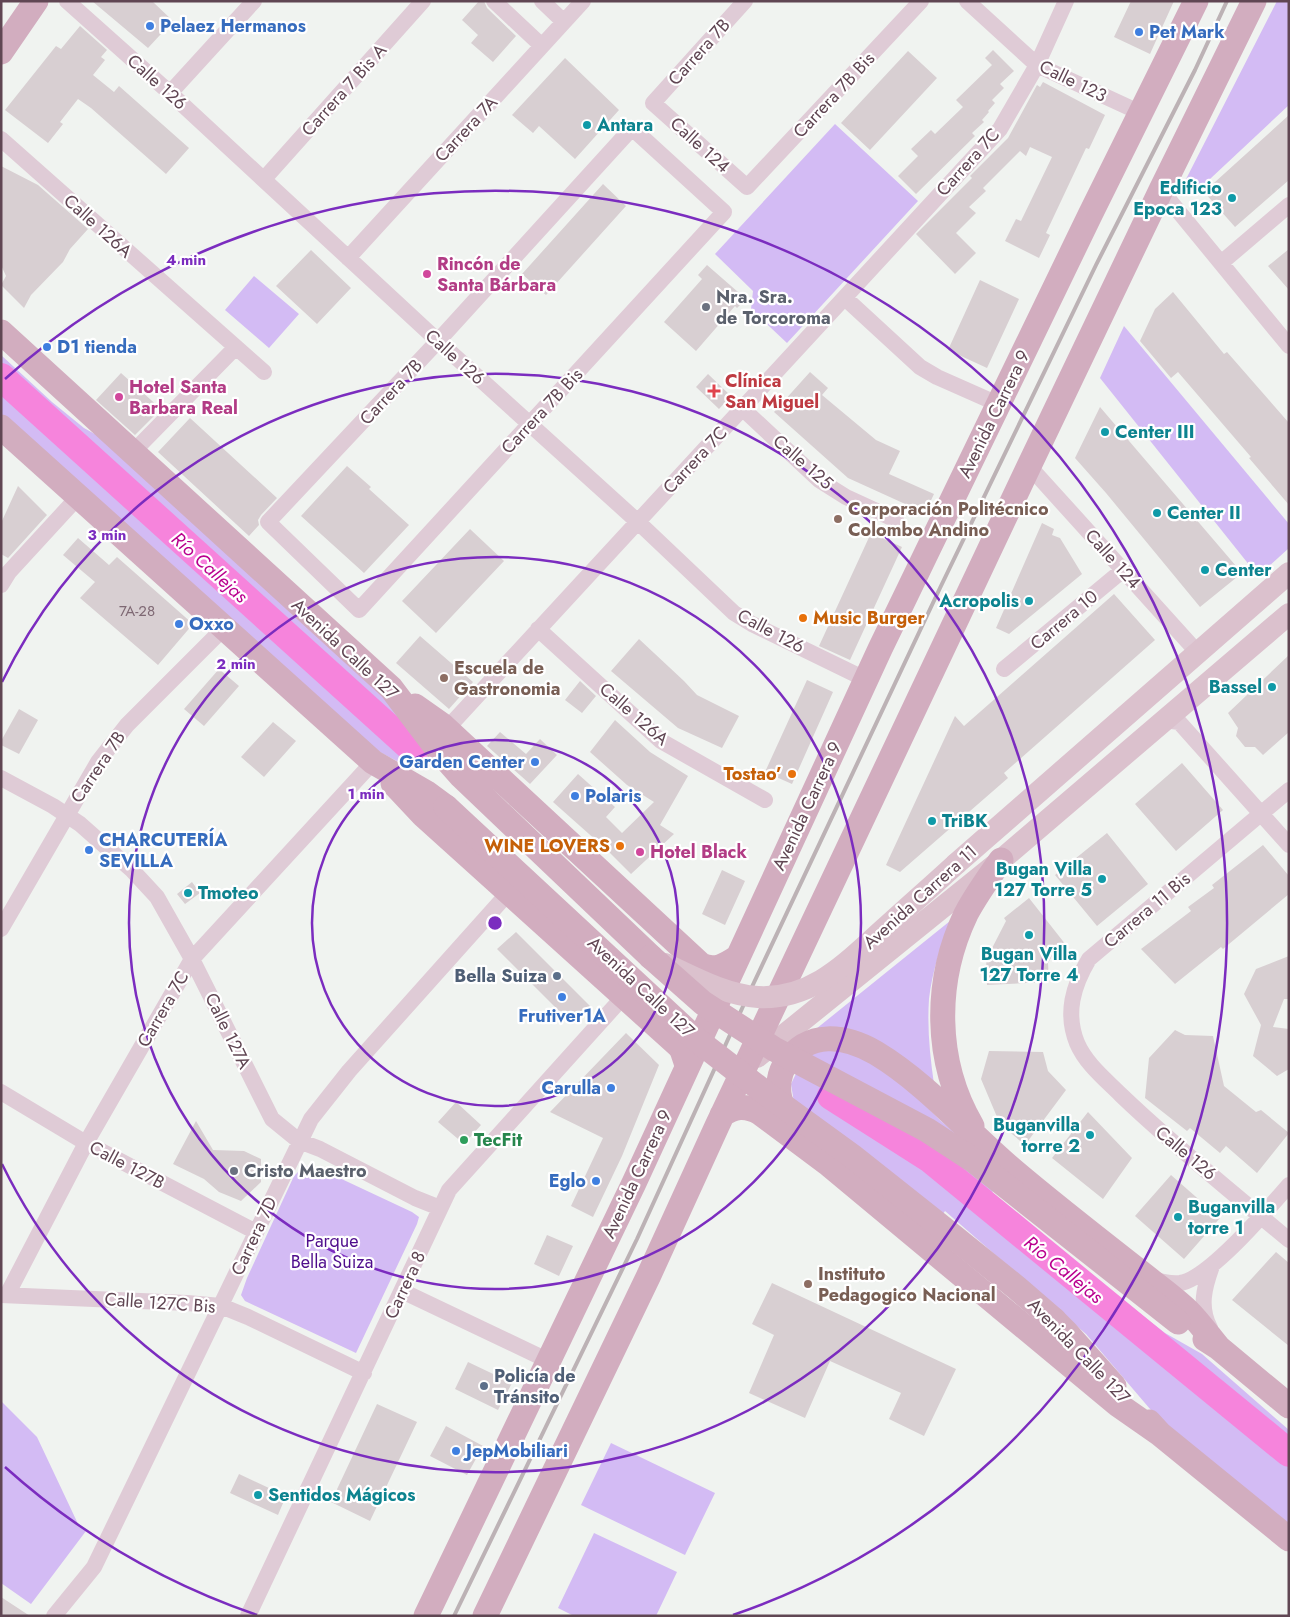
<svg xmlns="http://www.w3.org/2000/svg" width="1290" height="1617" font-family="Jost,sans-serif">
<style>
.green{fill:#d3bbf4}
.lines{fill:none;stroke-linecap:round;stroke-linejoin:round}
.river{stroke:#f684dc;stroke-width:28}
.building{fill:#d8cfd2}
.minor{stroke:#dfcbd6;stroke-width:16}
.secondary{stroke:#dbc1cd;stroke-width:22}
.primary{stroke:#d2adbf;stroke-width:25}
.rail{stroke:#bcb2b5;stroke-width:4}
.secondary-bridge{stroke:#dbc1cd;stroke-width:22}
.primary-bridge{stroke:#d2adbf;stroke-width:25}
.ring{fill:none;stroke:#7b2cbf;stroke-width:2.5}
.shop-dot{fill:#3f7fe0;stroke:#fff;stroke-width:2}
.culture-dot{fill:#0f9aa8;stroke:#fff;stroke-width:2}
.hotel-dot{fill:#d1479c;stroke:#fff;stroke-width:2}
.worship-dot{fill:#6b7280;stroke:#fff;stroke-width:2}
.health-dot{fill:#e0444e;stroke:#fff;stroke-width:2}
.education-dot{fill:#8d6e63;stroke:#fff;stroke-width:2}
.food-dot{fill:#e8710a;stroke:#fff;stroke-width:2}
.service-dot{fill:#5c6f8a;stroke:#fff;stroke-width:2}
.leisure-dot{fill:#2e9e5b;stroke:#fff;stroke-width:2}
.labels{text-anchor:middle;stroke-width:4.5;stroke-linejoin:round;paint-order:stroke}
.number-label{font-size:15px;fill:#7e6873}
.shop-label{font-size:18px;font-weight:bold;fill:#366cbe;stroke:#fff;text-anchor:start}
.street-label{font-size:18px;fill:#604653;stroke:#fff}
.culture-label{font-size:18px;font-weight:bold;fill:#0d838f;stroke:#fff;text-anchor:start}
.hotel-label{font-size:18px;font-weight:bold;fill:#b23c85;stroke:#fff;text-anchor:start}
.worship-label{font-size:18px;font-weight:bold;fill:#5b616d;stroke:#fff;text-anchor:start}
.health-label{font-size:18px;font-weight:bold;fill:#be3a42;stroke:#fff;text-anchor:start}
.education-label{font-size:18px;font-weight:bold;fill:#785e54;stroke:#fff;text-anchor:start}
.food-label{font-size:18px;font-weight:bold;fill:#c56008;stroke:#fff;text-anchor:end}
.service-label{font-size:18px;font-weight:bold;fill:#4e5e75;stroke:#fff;text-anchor:end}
.leisure-label{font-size:18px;font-weight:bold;fill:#27864d;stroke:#fff;text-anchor:start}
.park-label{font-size:18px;fill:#4f0d8c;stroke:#fff}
.water-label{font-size:19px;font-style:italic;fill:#b9008e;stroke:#fff}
.centre{fill:#7b2cbf;stroke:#fff;stroke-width:2.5}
.ring-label{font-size:15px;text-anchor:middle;font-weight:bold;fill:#7b2cbf;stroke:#fff;stroke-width:4.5;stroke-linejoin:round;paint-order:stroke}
</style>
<rect width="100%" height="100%" fill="#f0f3f0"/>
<!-- green -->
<path class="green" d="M1277,1H1289V105L1195,193L1184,183Z
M835,124L918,201L787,343L751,309L753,291L715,254Z
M254,276L299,314L269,348L225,310Z
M1124,326L1289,524V548L1258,576L1100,378Z
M1,355L52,402L84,428L111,443L389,700L421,749L406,766L376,750L1,416Z
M950,921C941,946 932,972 929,999C927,1028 930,1056 934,1084L811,1033Z
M826,1048L860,1052L893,1073L941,1121L1003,1174L990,1196L1165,1333L1202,1354L1289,1430V1526L1156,1416L1086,1334L945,1211L930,1233L795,1109L791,1084L805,1055Z
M308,1166L316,1167L412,1212L419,1217L417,1224L356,1353L245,1301L241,1295L247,1278L294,1176L303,1167Z
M1,1401L37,1437L79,1526L86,1531L31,1604L1,1583Z
M611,1443L715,1493L685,1555L581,1505Z
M594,1533L677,1572L656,1616H574L558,1608Z"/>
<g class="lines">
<!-- river -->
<path class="river" d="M1,377L420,756
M831,1096L930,1159L1289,1453"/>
</g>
<!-- building -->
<path class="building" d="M92,1H152L173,21L148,48Z
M479,1H484L487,8L516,36L493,62L471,43L478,35L462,20Z
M1131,1H1174L1150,54L1114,37Z
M80,26L107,50L101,57L105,60L93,75L114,92L119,86L189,148L166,174L91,108L78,99L60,122L63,124L48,143L5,110L56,46L61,49Z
M993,50L1014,71L1000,84L1004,88L992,100L995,103L988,111L989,112L982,120L984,122L972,133L975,136L916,194L898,176L918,156L911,149L931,130L935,134L963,107L956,100L992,65L985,58Z
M908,51L937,78L870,150L841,123Z
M565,58L619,110L575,159L539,126L533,133L512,115Z
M1043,82L1105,115L1089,149L1086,148L1046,233L1050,235L1039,258L1005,241L1016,219L1021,221L1052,157L1030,147L1026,156L1020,151L983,188L986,191L969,207L976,213L956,233L976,253L955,274L916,234L972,178L970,176L1008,138L1037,85L1040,87Z
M1289,115V180L1235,227L1204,192Z
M1,166L38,185L88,229L70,249L63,262L31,295L24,308L1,285L6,276L1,265Z
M603,184L626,206L546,295L522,274Z
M1289,249V290L1268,266Z
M311,250L351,288L317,324L276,286Z
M707,265L746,299L737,308L735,306L696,351L664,322L702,279L698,275Z
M980,280L1019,299L987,368L948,350Z
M1173,292L1224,354L1227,352L1289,423V505L1249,458L1251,457L1178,372L1171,378L1140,341L1155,309Z
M810,372L828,388L822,395L876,440L900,451L889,474L934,494L925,513L848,478L774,412Z
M121,373L161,409L135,435L96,400Z
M708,374L731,396L719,409L696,387Z
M1100,407L1242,573L1200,607L1106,493L1075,458Z
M190,418L277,498L261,515L258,520L259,525L249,536L158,452Z
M347,466L371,487L369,489L409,525L364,573L301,516Z
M18,486L47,515L8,558L1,554V523Z
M1042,523L1054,529L1052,535L1060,538L1082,574L1009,634L996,628Z
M470,529L504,561L436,633L402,601Z
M871,533L902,547L850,660L819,646Z
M78,538L109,565L117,557L193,624L158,665L80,598L95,582L63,555Z
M1114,594L1155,640L1004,773L1008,778L900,872L886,865L955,716L964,726Z
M420,636L473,682L449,709L396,663Z
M639,639L684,681L697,695L739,716L722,748L678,728L611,671Z
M1289,655V732L1263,755L1255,747H1245L1236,736L1238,728L1228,713Z
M219,669L239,686L204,726L184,709Z
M807,680L833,692L792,784L765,772Z
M580,681L596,696L582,713L565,700Z
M19,709L38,720L19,754L1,745V741Z
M615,720L650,752L688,776L660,825L674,834L631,874L607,850L553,802L578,774L615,807L606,817L622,833L654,802L627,785L590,752Z
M273,722L296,741L264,777L241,757Z
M500,732L526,754L540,739L557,755L530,784L487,746Z
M1182,763L1223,810L1176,851L1135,804Z
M1107,833L1148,884L1097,926L1055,875Z
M1263,845L1289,876V894L1223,949L1221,947L1175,984L1141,949L1191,911L1188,907L1214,888L1212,885Z
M722,870L745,881L725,925L702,914Z
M192,882L200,893L185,904L177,894Z
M1029,898L1066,945L1052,956L1048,963L1049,982L987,985L986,954H989L1006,921L1004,918Z
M516,932L590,1006L572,1024L497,949Z
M1289,956V999H1284L1273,1027L1289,1029V1069L1277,1076L1253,1056L1261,1025L1244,994L1256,969Z
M1175,1030L1185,1035L1213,1036L1224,1086L1256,1112L1261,1110L1289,1133L1257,1173L1226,1146L1220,1153L1190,1128L1187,1131L1145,1098L1149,1058Z
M626,1033L659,1065L622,1156L593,1217L571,1206L603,1138L550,1112Z
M989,1051L1043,1052L1048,1071L1066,1090L1025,1145L1000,1124L981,1079Z
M456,1102L481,1125L464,1144L438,1122Z
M1088,1112L1132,1158L1103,1199L1052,1158Z
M196,1121L213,1150L244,1151L261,1159V1182L241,1201L219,1192L204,1179L173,1164Z
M1171,1175L1220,1218L1184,1259L1135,1216Z
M547,1235L573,1246L559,1276L534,1264Z
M1276,1252L1289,1263V1346L1232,1300Z
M772,1283L956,1369L924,1436L889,1419L901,1393L830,1361L805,1418L749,1393L774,1335L752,1324Z
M468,1362L512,1383L498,1410L455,1389Z
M377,1404L417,1422L370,1521L331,1502Z
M446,1426L483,1446L467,1475L430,1456Z
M239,1474L286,1496L278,1515L230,1493Z
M1,1597L30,1616H1Z"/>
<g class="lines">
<!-- minor -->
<path class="minor" d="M67,1L170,93L438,341L638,522L734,613L752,624L865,679
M494,1L542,46
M542,1L564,22
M745,1L653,103L747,187L921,1
M967,1L1037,65L1141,113
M170,93L254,1
M632,128L724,212L359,610L268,522L438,341Z
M1,139L264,372
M264,179L423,1
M1161,190L1289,346
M348,258L583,1
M1221,263L1289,205
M845,298L920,367L937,377L998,404
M743,409L819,480L846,497L896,520
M133,452L235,348
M1029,466L1198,653
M1,585L9,572L78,497
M538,629L661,741L765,800
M1004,669L1123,570
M1165,720L1179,722L1289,845
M447,740L448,732L454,721L1000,129L1037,65L1066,1
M1,778L53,806L80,824L132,870L157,897L192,959L272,1119L299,1141L320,1149L415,1198L440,1208
M1289,790L1089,959C1073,986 1065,1013 1077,1043C1086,1064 1105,1079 1121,1095C1174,1146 1232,1192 1289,1240
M1,929L98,762L127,725L224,628
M1,1092L86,1143L256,1232
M1153,1279C1162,1282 1170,1284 1180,1283C1209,1279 1268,1209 1289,1185
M402,1291L549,1361
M1,1295L187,1303L221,1306L248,1317L364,1373
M7,1295L86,1143L192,959L373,762
M1210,1328C1199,1307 1204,1288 1212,1266
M54,1616L94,1567L311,1119L349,1071L509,892
M248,1616L449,1190L624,996"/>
<!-- secondary -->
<path class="secondary" d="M956,864L1289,573
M757,1057L1001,860L1289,614"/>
<!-- primary -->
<path class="primary" d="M1,52L36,1
M1,332L391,688L438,750L461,776L651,957
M1,427L373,762L427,793L446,807
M415,706L442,725L701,965C715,972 726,965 738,957
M393,783L423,815L679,1046L682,1050L687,1065
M722,1115C734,1106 746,1105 760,1113L827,1163L1117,1404L1160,1434
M972,1126C934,1061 934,981 966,914C976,895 989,877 1001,860
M827,1163C811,1145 786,1122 780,1099C777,1087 779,1073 786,1063C808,1030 845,1035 876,1053C926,1083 969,1133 1014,1171C1053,1204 1094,1236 1135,1268C1152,1282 1171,1295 1188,1311C1199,1322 1209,1336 1219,1348
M1054,1320L1066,1332L1114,1386
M1205,1339L1219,1348L1289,1406
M1149,1422L1160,1434L1289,1539
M426,1616L634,1183L880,649L1090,215L1196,1
M485,1616L649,1275L717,1126L1029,466L1161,190L1254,1"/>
<!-- rail -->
<path class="rail" d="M454,1616L637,1239L750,991L940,588L1096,265L1195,70L1227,1"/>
<!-- secondary-bridge -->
<path class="secondary-bridge" d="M665,964C693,977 725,995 758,997C813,1000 847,962 885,928C908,907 932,886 956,864"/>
<!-- primary-bridge -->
<path class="primary-bridge" d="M446,807L697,1040L764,1092L852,1156L939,1225L1017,1288L1054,1320
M651,957L703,1003L774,1049L927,1130L973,1160L1178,1322"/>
</g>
<!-- distance rings -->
<g class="ring">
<circle cx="495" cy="923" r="183"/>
<circle cx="495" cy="923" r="366"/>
<path d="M2 682A549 549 0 1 1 2 1164"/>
<path d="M257 1615A732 732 0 0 1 5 1467M5 379A732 732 0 1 1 733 1615"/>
</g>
<!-- markers -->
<g class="shop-dot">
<circle cx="150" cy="26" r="5"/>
<circle cx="1139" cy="32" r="5"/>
<circle cx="47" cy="347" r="5"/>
<circle cx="179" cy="624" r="5"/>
<circle cx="535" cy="762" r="5"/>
<circle cx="575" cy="796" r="5"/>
<circle cx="89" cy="850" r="5"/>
<circle cx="562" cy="997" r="5"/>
<circle cx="611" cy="1088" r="5"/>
<circle cx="596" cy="1181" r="5"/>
<circle cx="456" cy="1451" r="5"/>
</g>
<g class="culture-dot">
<circle cx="587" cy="125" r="5"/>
<circle cx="1232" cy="198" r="5"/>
<circle cx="1105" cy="432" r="5"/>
<circle cx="1157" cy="513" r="5"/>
<circle cx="1205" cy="570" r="5"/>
<circle cx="1029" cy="601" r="5"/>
<circle cx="1272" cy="687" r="5"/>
<circle cx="932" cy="821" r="5"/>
<circle cx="1102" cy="879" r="5"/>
<circle cx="188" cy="893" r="5"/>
<circle cx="1029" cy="935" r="5"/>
<circle cx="1090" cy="1135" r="5"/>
<circle cx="1178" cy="1217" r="5"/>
<circle cx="258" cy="1495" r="5"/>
</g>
<g class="hotel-dot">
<circle cx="427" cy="274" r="5"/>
<circle cx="119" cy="397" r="5"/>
<circle cx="640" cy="852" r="5"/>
</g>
<g class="worship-dot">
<circle cx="706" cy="307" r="5"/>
<circle cx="234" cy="1171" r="5"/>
</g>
<path class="health-dot" d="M711.5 383.5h5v5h5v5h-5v5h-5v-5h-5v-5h5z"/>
<g class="education-dot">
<circle cx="838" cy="519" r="5"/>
<circle cx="444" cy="678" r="5"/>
<circle cx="808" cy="1284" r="5"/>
</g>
<g class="food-dot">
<circle cx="803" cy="618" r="5"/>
<circle cx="792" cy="774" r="5"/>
<circle cx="620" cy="846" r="5"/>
</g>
<g class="service-dot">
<circle cx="557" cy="976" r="5"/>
<circle cx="484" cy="1386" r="5"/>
</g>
<circle class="leisure-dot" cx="464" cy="1140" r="5"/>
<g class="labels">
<!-- number labels -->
<g class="number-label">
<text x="137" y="616">7A-28</text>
</g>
<!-- shop labels -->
<g class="shop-label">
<text x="160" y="32">Pelaez Hermanos</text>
<text x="1149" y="38">Pet Mark</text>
<text x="57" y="353">D1 tienda</text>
<text x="189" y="630">Oxxo</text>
<text x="525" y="768" text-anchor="end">Garden Center</text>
<text x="585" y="802">Polaris</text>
<text x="99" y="846">CHARCUTERÍA<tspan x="99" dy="21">SEVILLA</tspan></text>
<text x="562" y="1022" text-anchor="middle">Frutiver1A</text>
<text x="601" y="1094" text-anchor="end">Carulla</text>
<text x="586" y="1187" text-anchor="end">Eglo</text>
<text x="466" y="1457">JepMobiliari</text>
</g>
<!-- street labels -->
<g class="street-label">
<text transform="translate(699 52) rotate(-48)" y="6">Carrera 7B</text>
<text transform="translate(1073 81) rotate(26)" y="6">Calle 123</text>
<text transform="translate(157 82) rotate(42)" y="6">Calle 126</text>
<text transform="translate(344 90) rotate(-48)" y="6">Carrera 7 Bis A</text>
<text transform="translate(834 95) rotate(-47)" y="6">Carrera 7B Bis</text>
<text transform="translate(466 129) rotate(-47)" y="6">Carrera 7A</text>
<text transform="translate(700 145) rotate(42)" y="6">Calle 124</text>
<text transform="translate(968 162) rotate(-48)" y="6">Carrera 7C</text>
<text transform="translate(98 226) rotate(42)" y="6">Calle 126A</text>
<text transform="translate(455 357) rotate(42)" y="6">Calle 126</text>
<text transform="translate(391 392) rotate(-47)" y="6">Carrera 7B</text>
<text transform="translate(542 411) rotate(-47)" y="6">Carrera 7B Bis</text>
<text transform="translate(994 414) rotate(-64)" y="6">Avenida Carrera 9</text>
<text transform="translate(695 460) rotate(-47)" y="6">Carrera 7C</text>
<text transform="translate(803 462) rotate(41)" y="6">Calle 125</text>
<text transform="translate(1113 559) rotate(48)" y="6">Calle 124</text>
<text transform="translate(1064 620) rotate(-40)" y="6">Carrera 10</text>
<text transform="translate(771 631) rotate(28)" y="6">Calle 126</text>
<text transform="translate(345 649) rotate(43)" y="6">Avenida Calle 127</text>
<text transform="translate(634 714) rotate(41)" y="6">Calle 126A</text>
<text transform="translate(98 767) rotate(-56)" y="6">Carrera 7B</text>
<text transform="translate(807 806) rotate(-65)" y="6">Avenida Carrera 9</text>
<text transform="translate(920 897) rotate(-42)" y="6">Avenida Carrera 11</text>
<text transform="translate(1147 910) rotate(-40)" y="6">Carrera 11 Bis</text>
<text transform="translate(641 987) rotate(43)" y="6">Avenida Calle 127</text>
<text transform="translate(163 1009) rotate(-60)" y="6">Carrera 7C</text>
<text transform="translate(228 1031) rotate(64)" y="6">Calle 127A</text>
<text transform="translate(1186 1153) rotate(40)" y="6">Calle 126</text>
<text transform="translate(127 1165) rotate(28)" y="6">Calle 127B</text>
<text transform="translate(637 1174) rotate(-65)" y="6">Avenida Carrera 9</text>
<text transform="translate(254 1236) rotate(-65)" y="6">Carrera 7D</text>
<text transform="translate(405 1285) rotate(-65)" y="6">Carrera 8</text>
<text transform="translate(160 1303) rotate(4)" y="6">Calle 127C Bis</text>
<text transform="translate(1079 1351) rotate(46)" y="6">Avenida Calle 127</text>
</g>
<!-- culture labels -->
<g class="culture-label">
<text x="597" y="131">Antara</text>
<text x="1222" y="194" text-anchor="end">Edificio<tspan x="1222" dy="21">Epoca 123</tspan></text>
<text x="1115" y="438">Center III</text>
<text x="1167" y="519">Center II</text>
<text x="1215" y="576">Center</text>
<text x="1019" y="607" text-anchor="end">Acropolis</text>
<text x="1262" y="693" text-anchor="end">Bassel</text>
<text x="942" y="827">TriBK</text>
<text x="1092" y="875" text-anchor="end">Bugan Villa<tspan x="1092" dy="21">127 Torre 5</tspan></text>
<text x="198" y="899">Tmoteo</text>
<text x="1029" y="960" text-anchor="middle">Bugan Villa<tspan x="1029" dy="21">127 Torre 4</tspan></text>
<text x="1080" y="1131" text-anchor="end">Buganvilla<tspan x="1080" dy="21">torre 2</tspan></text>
<text x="1188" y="1213">Buganvilla<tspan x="1188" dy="21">torre 1</tspan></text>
<text x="268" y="1501">Sentidos Mágicos</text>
</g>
<!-- hotel labels -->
<g class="hotel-label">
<text x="437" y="270">Rincón de<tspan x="437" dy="21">Santa Bárbara</tspan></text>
<text x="129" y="393">Hotel Santa<tspan x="129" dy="21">Barbara Real</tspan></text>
<text x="650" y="858">Hotel Black</text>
</g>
<!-- worship labels -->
<g class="worship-label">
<text x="716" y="303">Nra. Sra.<tspan x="716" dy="21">de Torcoroma</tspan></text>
<text x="244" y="1177">Cristo Maestro</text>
</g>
<!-- health labels -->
<g class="health-label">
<text x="725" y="387">Clínica<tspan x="725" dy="21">San Miguel</tspan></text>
</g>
<!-- education labels -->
<g class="education-label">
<text x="848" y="515">Corporación Politécnico<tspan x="848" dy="21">Colombo Andino</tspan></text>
<text x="454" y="674">Escuela de<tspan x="454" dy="21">Gastronomia</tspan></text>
<text x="818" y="1280">Instituto<tspan x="818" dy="21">Pedagogico Nacional</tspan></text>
</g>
<!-- food labels -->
<g class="food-label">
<text x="813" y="624" text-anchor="start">Music Burger</text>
<text x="782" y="780">Tostao’</text>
<text x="610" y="852">WINE LOVERS</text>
</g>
<!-- service labels -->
<g class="service-label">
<text x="547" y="982">Bella Suiza</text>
<text x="494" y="1382" text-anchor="start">Policía de<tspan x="494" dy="21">Tránsito</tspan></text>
</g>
<!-- leisure labels -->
<g class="leisure-label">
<text x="474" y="1146">TecFit</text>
</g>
<!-- park labels -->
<g class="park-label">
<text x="332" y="1247">Parque<tspan x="332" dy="21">Bella Suiza</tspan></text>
</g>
<!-- water labels -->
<g class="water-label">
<text transform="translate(210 567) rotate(42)" y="7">Río Callejas</text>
<text transform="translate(1064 1269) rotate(39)" y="7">Río Callejas</text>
</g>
</g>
<circle cx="495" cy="923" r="8" class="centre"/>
<g class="ring-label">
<text x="186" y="265">4 min</text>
<text x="107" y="540">3 min</text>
<text x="236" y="669">2 min</text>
<text x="366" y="799">1 min</text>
</g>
<!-- border -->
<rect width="1290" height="1617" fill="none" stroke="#604653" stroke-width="5"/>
</svg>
